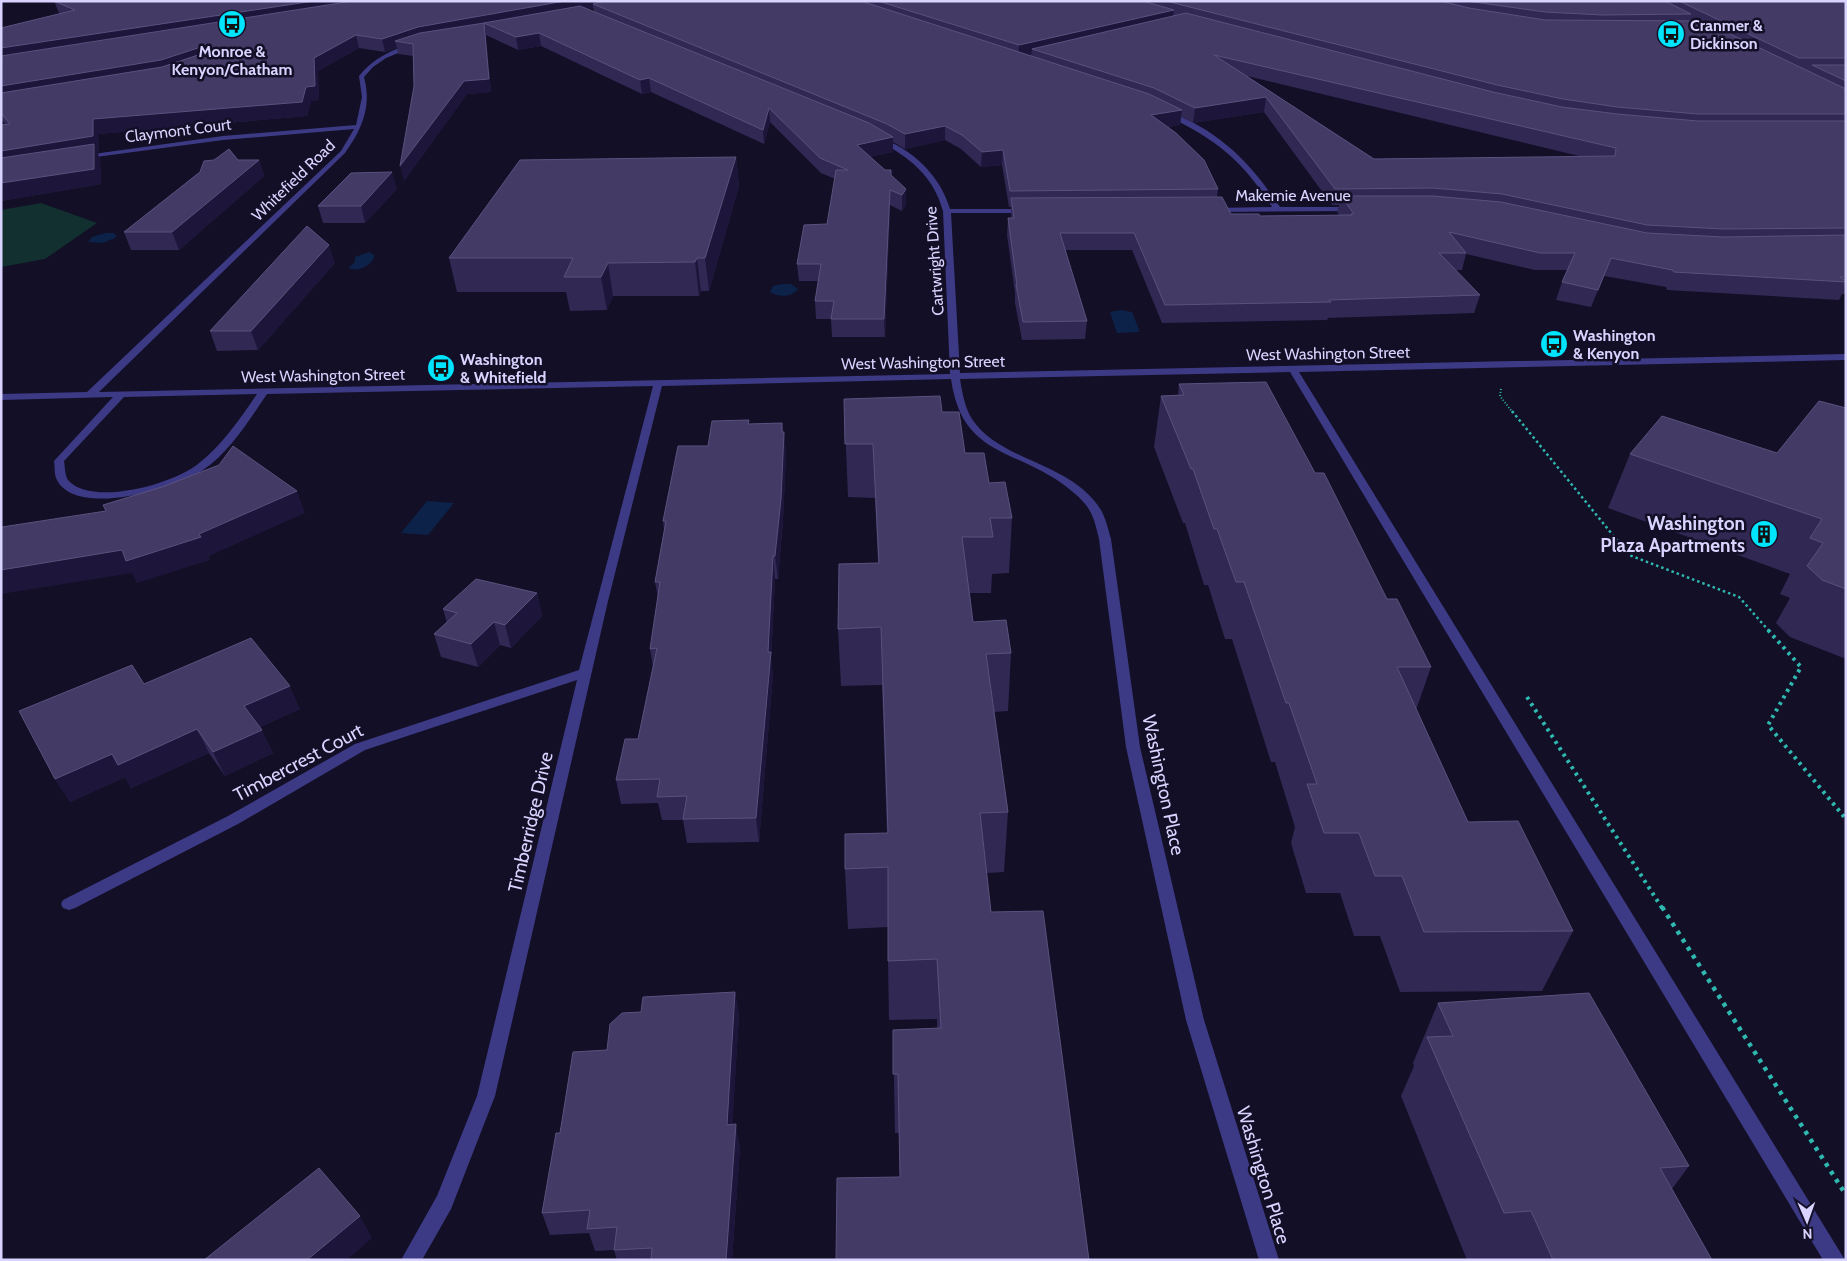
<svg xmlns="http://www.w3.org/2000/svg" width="1847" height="1261" font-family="Cabin,sans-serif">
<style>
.green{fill:#12302f}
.water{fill:#0c2248}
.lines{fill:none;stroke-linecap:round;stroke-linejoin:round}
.path-far3{stroke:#2fb8b0;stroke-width:2;stroke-dasharray:1 2;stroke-linecap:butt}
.path-far2{stroke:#2fb8b0;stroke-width:2.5;stroke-dasharray:2.5 3;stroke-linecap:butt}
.path-far1{stroke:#2fb8b0;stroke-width:4;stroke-dasharray:3 4.5;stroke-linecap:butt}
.path{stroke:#2fb8b0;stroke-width:4.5;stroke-dasharray:4 5.5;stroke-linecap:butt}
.minor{fill:#3d3a85;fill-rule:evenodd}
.wall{fill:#312854;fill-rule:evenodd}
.shaded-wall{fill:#1d163a}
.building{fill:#433a66;stroke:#5a527e;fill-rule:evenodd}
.labels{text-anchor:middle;stroke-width:5;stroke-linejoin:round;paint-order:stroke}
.far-poi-label{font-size:16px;font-weight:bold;fill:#d9d4ff;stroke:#130f26;text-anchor:start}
.far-street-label{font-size:16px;fill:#d9d4ff;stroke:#130f26}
.poi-label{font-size:19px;font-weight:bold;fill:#d9d4ff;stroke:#130f26;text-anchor:end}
.street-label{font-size:19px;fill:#d9d4ff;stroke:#130f26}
</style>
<rect width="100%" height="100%" fill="#130f26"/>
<!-- green -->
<path class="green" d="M41,203L97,223L45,259L1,267V210Z"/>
<!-- water -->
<path class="water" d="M105,233H114L117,237L103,243L88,242L92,237Z
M369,252L374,255V258C369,267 358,272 348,268L355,262V257Z
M782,284H791L798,289C791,298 778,297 770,292L773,286Z
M1121,310L1132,312L1140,332L1117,333L1110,312Z
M427,501L454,503L428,535L401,533Z"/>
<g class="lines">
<!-- path-far3 -->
<path class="path-far3" d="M1501,389L1500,396L1513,413"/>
<!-- path-far2 -->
<path class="path-far2" d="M1512,411L1629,555L1739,597L1769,631"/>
<!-- path-far1 -->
<path class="path-far1" d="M1768,630L1801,667L1768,725L1846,819
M1527,697L1662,908"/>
<!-- path -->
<path class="path" d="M1662,907L1846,1195"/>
<!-- minor -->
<path class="minor" d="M413,43L415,46L386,58L373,67L364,77C372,107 362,129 345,153L99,392L950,374L943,211C933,175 909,157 877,140L879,137C912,149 940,175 950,209H1027L1031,211L1027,213H951L960,373L1846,354V360L1299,372L1845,1260H1823L1290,372L960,379C962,392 965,408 972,419C1000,462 1070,461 1101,510C1106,519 1108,529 1111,539L1140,747L1204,1020L1279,1260H1259L1186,1020L1126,747L1099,539C1097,531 1095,521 1091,513C1086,503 1077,495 1068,488C1017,448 962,458 951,379L662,386L608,601L495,1096L451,1209L422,1260H401L437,1196L477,1096L577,680L365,750L238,824L75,908L69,910L63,908L61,904L63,900L228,816L355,744L579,670L653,386L267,394C249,420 230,452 203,470C177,489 76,518 57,480C54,475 55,467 54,461L113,397L1,400V394L87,392L341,151L354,129L223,140L81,159L79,158V156L223,136L356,125L362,97L359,76C373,58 392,50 413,43ZM257,394C240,419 222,445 198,464C174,484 91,507 68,480C65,476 65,467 64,461L124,397Z
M1166,111C1218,129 1251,163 1280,207H1355L1359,209L1355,211L1209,212L1208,210L1212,208L1272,207C1241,158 1216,140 1164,114Z"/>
</g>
<!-- wall -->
<path class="wall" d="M54,1H1846V294H1842L1839,300L1667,290L1666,287L1604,276L1591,307L1556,300L1562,282L1567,270H1535L1466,254L1462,270H1456L1480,295L1474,313L1328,318L1327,320L1162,323L1132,250H1065L1087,321L1085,339L1022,340L1015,303V293L1007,235L1008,218H1011V207H1009L1002,165L981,167L961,149L945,140L905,149L893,142V152L870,157L906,189V205L902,211L890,205L885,337H832L831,319H816L815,301L818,281H799L797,264L827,224L835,179L821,173L770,122L764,144L651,92L642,94L541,46L518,50L486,35L485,28L491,92L467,94L404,181L414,86L413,56L398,54L397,48L385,52L359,48L318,71L319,100L311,101L307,116L98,134L99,151L97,152L100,159L101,184L1,201V125H6L1,119V28L60,14L59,13ZM593,8L594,12L588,9ZM1247,76L1583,157L1374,159ZM1264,112L1332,205H1339L1337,212L1339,215L1260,216L1231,214L1217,197L1218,189L1167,127L1180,125L1181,117L1193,123Z
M736,157L739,186L709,291H701L699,296H613L607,310L570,311L566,292H457L449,258Z
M238,160H259L264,176L179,250H131L124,232L200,172Z
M397,189L365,223H323L318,206Z
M335,263L258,350L217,351L210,331Z
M1179,384L1315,473L1387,599L1431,667L1416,710L1468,822L1573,931L1542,991L1400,992L1380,936H1354L1340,893H1306L1291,843L1295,827L1275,762H1271L1232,639H1225L1208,585H1204L1185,523H1183L1154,447L1161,396L1178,395Z
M844,399L942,412L965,453L989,483L1012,518L1009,573L992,574L991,593H970L973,622L1011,653L1008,711L994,712L1008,812L1004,872L987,873L900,1177L899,1133H895L893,1030L937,1028V1019L889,1020L888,961V927L848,929L845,869L887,833L882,685L841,686L838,629L878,563L875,498L848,497Z
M1846,408V659L1790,637L1776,623L1790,598L1780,594L1790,574L1608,508L1630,454L1777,453Z
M782,423L783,432H784L786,453L783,520L778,579H775L771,660L773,675L759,842L687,843L683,820H662L658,803L621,804L616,780L638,739L653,667L650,649L658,598L655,582L664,530L663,521L708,446L749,424Z
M537,593L542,616L511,648L500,645L478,667L441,657L434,634L447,623L443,609Z
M144,684L300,709L260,727L273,753L225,776L209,753L131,788L125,777L70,802L55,779Z
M735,992L739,1015L732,1124L740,1147L732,1260H617L614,1250L595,1251L589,1233L550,1235L542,1213L560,1133L607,1050L641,1012Z
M1438,1003L1689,1166L1672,1189L1712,1260H1467L1401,1096L1414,1066L1413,1063Z"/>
<!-- shaded-wall -->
<path class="shaded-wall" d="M314,1H393L1,62V48Z
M565,1H634L593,4V8L492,26L484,23L486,35L491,92L467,94L404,181L400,166L484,28L395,41L397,48L385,52L382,39L418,27Z
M1174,10L1172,22L1032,49L1031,55L1018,58L1019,45Z
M539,33L541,46L518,50L516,37Z
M356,35L359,48L318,71L319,100L311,101L307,116L98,134L99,151L97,152L100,159L101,184L1,201V151L93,119L314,58Z
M204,46L208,59L1,101V86Z
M649,78L651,92L642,94L640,80Z
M1266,97L1264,112L1193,123L1195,108Z
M769,108L770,122L764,144L763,130Z
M1182,110L1180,125L1149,129L1151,115Z
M945,126V140L905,149V134Z
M893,137V152L857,160V145Z
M1003,150L1002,165L981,167L982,152Z
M736,157L739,186L709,291L705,258Z
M259,160L264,176L179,250L172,232Z
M392,172L397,189L365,223L361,206Z
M906,189V205L902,211V195Z
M890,190V205L885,337L884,319Z
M329,245L335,263L258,350L251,331Z
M697,258L701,291L699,296L695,262Z
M608,263L613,296L607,310L601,277Z
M782,423L784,441V432L786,453L783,520L778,579L775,556Z
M297,491L305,513L209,556L210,560L137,583L132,573L1,594V570L199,534Z
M773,556L775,579L771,660L773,675L759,842L756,818L768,652Z
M537,593L542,616L511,648L505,625Z
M494,622L500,645L478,667L471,644Z
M290,686L300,709L255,729L244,706Z
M197,729L209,753L131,788L118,765Z
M262,730L273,753L225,776L213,752Z
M112,754L125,777L70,802L55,779Z
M735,992L739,1015L731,1148L727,1125Z
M736,1124L740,1147L732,1260H726Z
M360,1216L372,1238L347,1260H307Z"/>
<!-- building -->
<path class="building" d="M54,1H314L1,48V28L75,10Z
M353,1H565L418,27L382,39L356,35L314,58L315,86L306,87L302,102L93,119V136L1,151V125L10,124L1,113V93L162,67L210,51L211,48L204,46L161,60L1,86V56Z
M605,1H861L1149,94L1182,110L1151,115L1176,133L1204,160L1218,189L1010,191L1003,150L982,152L962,135L945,126L905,134L887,124L593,4Z
M878,1H1143L1174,10L1019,45Z
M1166,1H1441L1469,8L1545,20L1703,21L1846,89V114H1698L1617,107L1563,99L1497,85Z
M1467,1H1665L1691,14L1602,15L1545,12Z
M1679,1H1846V58H1799Z
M580,6L869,123L893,137L857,145L885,170H891V175L906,189L902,195L890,190L884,319H831L834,301H815L821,264H797L804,225L827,224L836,170H848L820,158L769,108L763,130L649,78L640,80L539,33L516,37L484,23Z
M1186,13L1493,92L1562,107L1617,114L1698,121H1846V228L1724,229L1647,225L1502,194L1433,188L1335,189L1266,97L1195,108L1154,88L1032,49ZM1214,55L1616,148L1615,156L1374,159Z
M484,23L489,79L464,81L400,166L414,86L413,44L395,41L420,33Z
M1812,65H1846V81Z
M94,144V169L1,183V158Z
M229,149L238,160H259L172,232H124L200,172L204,161L214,160Z
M736,157L705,258H697L695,262L608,263L601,277H564L573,258H449L520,160Z
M392,172L361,206H318L351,173Z
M1341,196H1433L1501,202L1647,233L1724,237L1846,235V277H1840L1846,281V282L1674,272L1672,270L1611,258L1598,290L1562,282L1575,253H1540L1449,232L1466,253H1439L1480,295L1329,300L1331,302L1165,305L1134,233H1060L1087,321L1023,322L1016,285H1017L1008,218H1014L1011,198L1222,197L1231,214H1259L1260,216L1352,215L1351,214H1354Z
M307,226L329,245L251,331H210Z
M1266,382L1315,473H1324L1387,599H1397L1431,667H1397L1468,822L1518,821L1573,931L1424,932L1402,876H1375L1359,833H1324L1307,784H1317L1289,703H1286L1244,582H1236L1217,529H1214L1193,469H1191L1161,396L1184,395L1179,384Z
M940,396L942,412H959L965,453H984L989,483L1005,482L1012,518H990L993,537H962L973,622L1006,620L1011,653L986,654L1008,812L980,813L991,912L1043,911L1089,1260H836L837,1178L900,1177L898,1074H893V1030L941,1028L937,959L888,961V867L845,869V834L888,833L881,627L838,629L839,564L879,563L873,444H845L844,399Z
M1819,401L1846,408V589L1822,580L1807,566L1823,543L1810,538L1822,519L1630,454L1662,416L1777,453Z
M749,420L748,424L782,423V432H784L781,499L775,556H773L768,652H771L756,818L683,819L687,796L657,797L660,779L616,780L625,739H638L657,648L650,649L660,582H655L666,521H663L678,446H708L712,421Z
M233,446L297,491L199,534L201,537L126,561L122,550L1,570V530L2,527L106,511L103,505L162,487L219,465Z
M476,579L537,593L505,625L494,622L471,644L434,634L457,613L443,609Z
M251,638L290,686L244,706L262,730L213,752L197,729L118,765L112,754L55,779L19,711L132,665L144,684Z
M735,992L727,1125L736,1124L726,1260H651L652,1248L614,1250L617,1227L587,1229L590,1210L542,1213L556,1133H560L573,1052L607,1050L610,1024L622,1013L641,1012L643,997Z
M1589,993L1689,1166L1660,1168L1712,1260H1553L1531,1211L1504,1213L1427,1037L1453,1036L1438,1003Z
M319,1168L360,1216L307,1260H204Z"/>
<!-- icons -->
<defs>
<g id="bus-disc" transform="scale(1.4375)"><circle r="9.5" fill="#00e5ff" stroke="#130f26"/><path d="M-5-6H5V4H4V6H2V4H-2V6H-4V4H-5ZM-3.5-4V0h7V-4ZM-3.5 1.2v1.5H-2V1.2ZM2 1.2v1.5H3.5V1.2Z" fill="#111"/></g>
<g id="building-disc" transform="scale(1.4375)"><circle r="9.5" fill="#00e5ff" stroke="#130f26"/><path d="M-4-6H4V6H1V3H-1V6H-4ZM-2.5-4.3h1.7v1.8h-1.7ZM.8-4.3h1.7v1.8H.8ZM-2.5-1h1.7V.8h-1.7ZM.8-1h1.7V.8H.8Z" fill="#111"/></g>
</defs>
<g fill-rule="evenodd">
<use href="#bus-disc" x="232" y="24"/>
<use href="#bus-disc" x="1671" y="34"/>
<use href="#bus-disc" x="1554" y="344"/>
<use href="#bus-disc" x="441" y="368"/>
<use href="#building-disc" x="1764" y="534"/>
</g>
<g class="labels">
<!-- far-poi labels -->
<g class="far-poi-label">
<text x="1690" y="31">Cranmer &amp;<tspan x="1690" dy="18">Dickinson</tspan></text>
<text x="232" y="57" text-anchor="middle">Monroe &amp;<tspan x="232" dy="18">Kenyon/Chatham</tspan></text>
<text x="1573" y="341">Washington<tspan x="1573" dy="18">&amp; Kenyon</tspan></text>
<text x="460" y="365">Washington<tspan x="460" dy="18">&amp; Whitefield</tspan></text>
</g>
<!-- far-street labels -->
<g class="far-street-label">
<text transform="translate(178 130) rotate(-7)" y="6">Claymont Court</text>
<text transform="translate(293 180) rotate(-44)" y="6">Whitefield Road</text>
<text x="1293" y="201">Makemie Avenue</text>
<text transform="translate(934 261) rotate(-94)" y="6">Cartwright Drive</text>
<text transform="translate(1328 353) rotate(-1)" y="6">West Washington Street</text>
<text transform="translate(923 362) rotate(-1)" y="6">West Washington Street</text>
<text transform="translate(323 375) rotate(-1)" y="6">West Washington Street</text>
</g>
<!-- poi labels -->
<g class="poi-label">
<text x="1745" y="530">Washington<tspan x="1745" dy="22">Plaza Apartments</tspan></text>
</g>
<!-- street labels -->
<g class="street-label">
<text transform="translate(298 762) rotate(-28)" y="7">Timbercrest Court</text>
<text transform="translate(1164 785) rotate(78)" y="7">Washington Place</text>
<text transform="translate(530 822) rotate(-77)" y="7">Timberridge Drive</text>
<text transform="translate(1264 1175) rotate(73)" y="7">Washington Place</text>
</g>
</g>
<!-- border -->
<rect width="1847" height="1261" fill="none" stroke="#d9d4ff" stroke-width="5"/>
<!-- north arrow -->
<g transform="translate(1807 1221) rotate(178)" stroke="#130f26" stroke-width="4" paint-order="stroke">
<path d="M0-4L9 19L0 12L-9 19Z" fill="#d9d4ff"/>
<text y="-8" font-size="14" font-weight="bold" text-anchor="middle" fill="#d9d4ff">N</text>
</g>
</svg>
